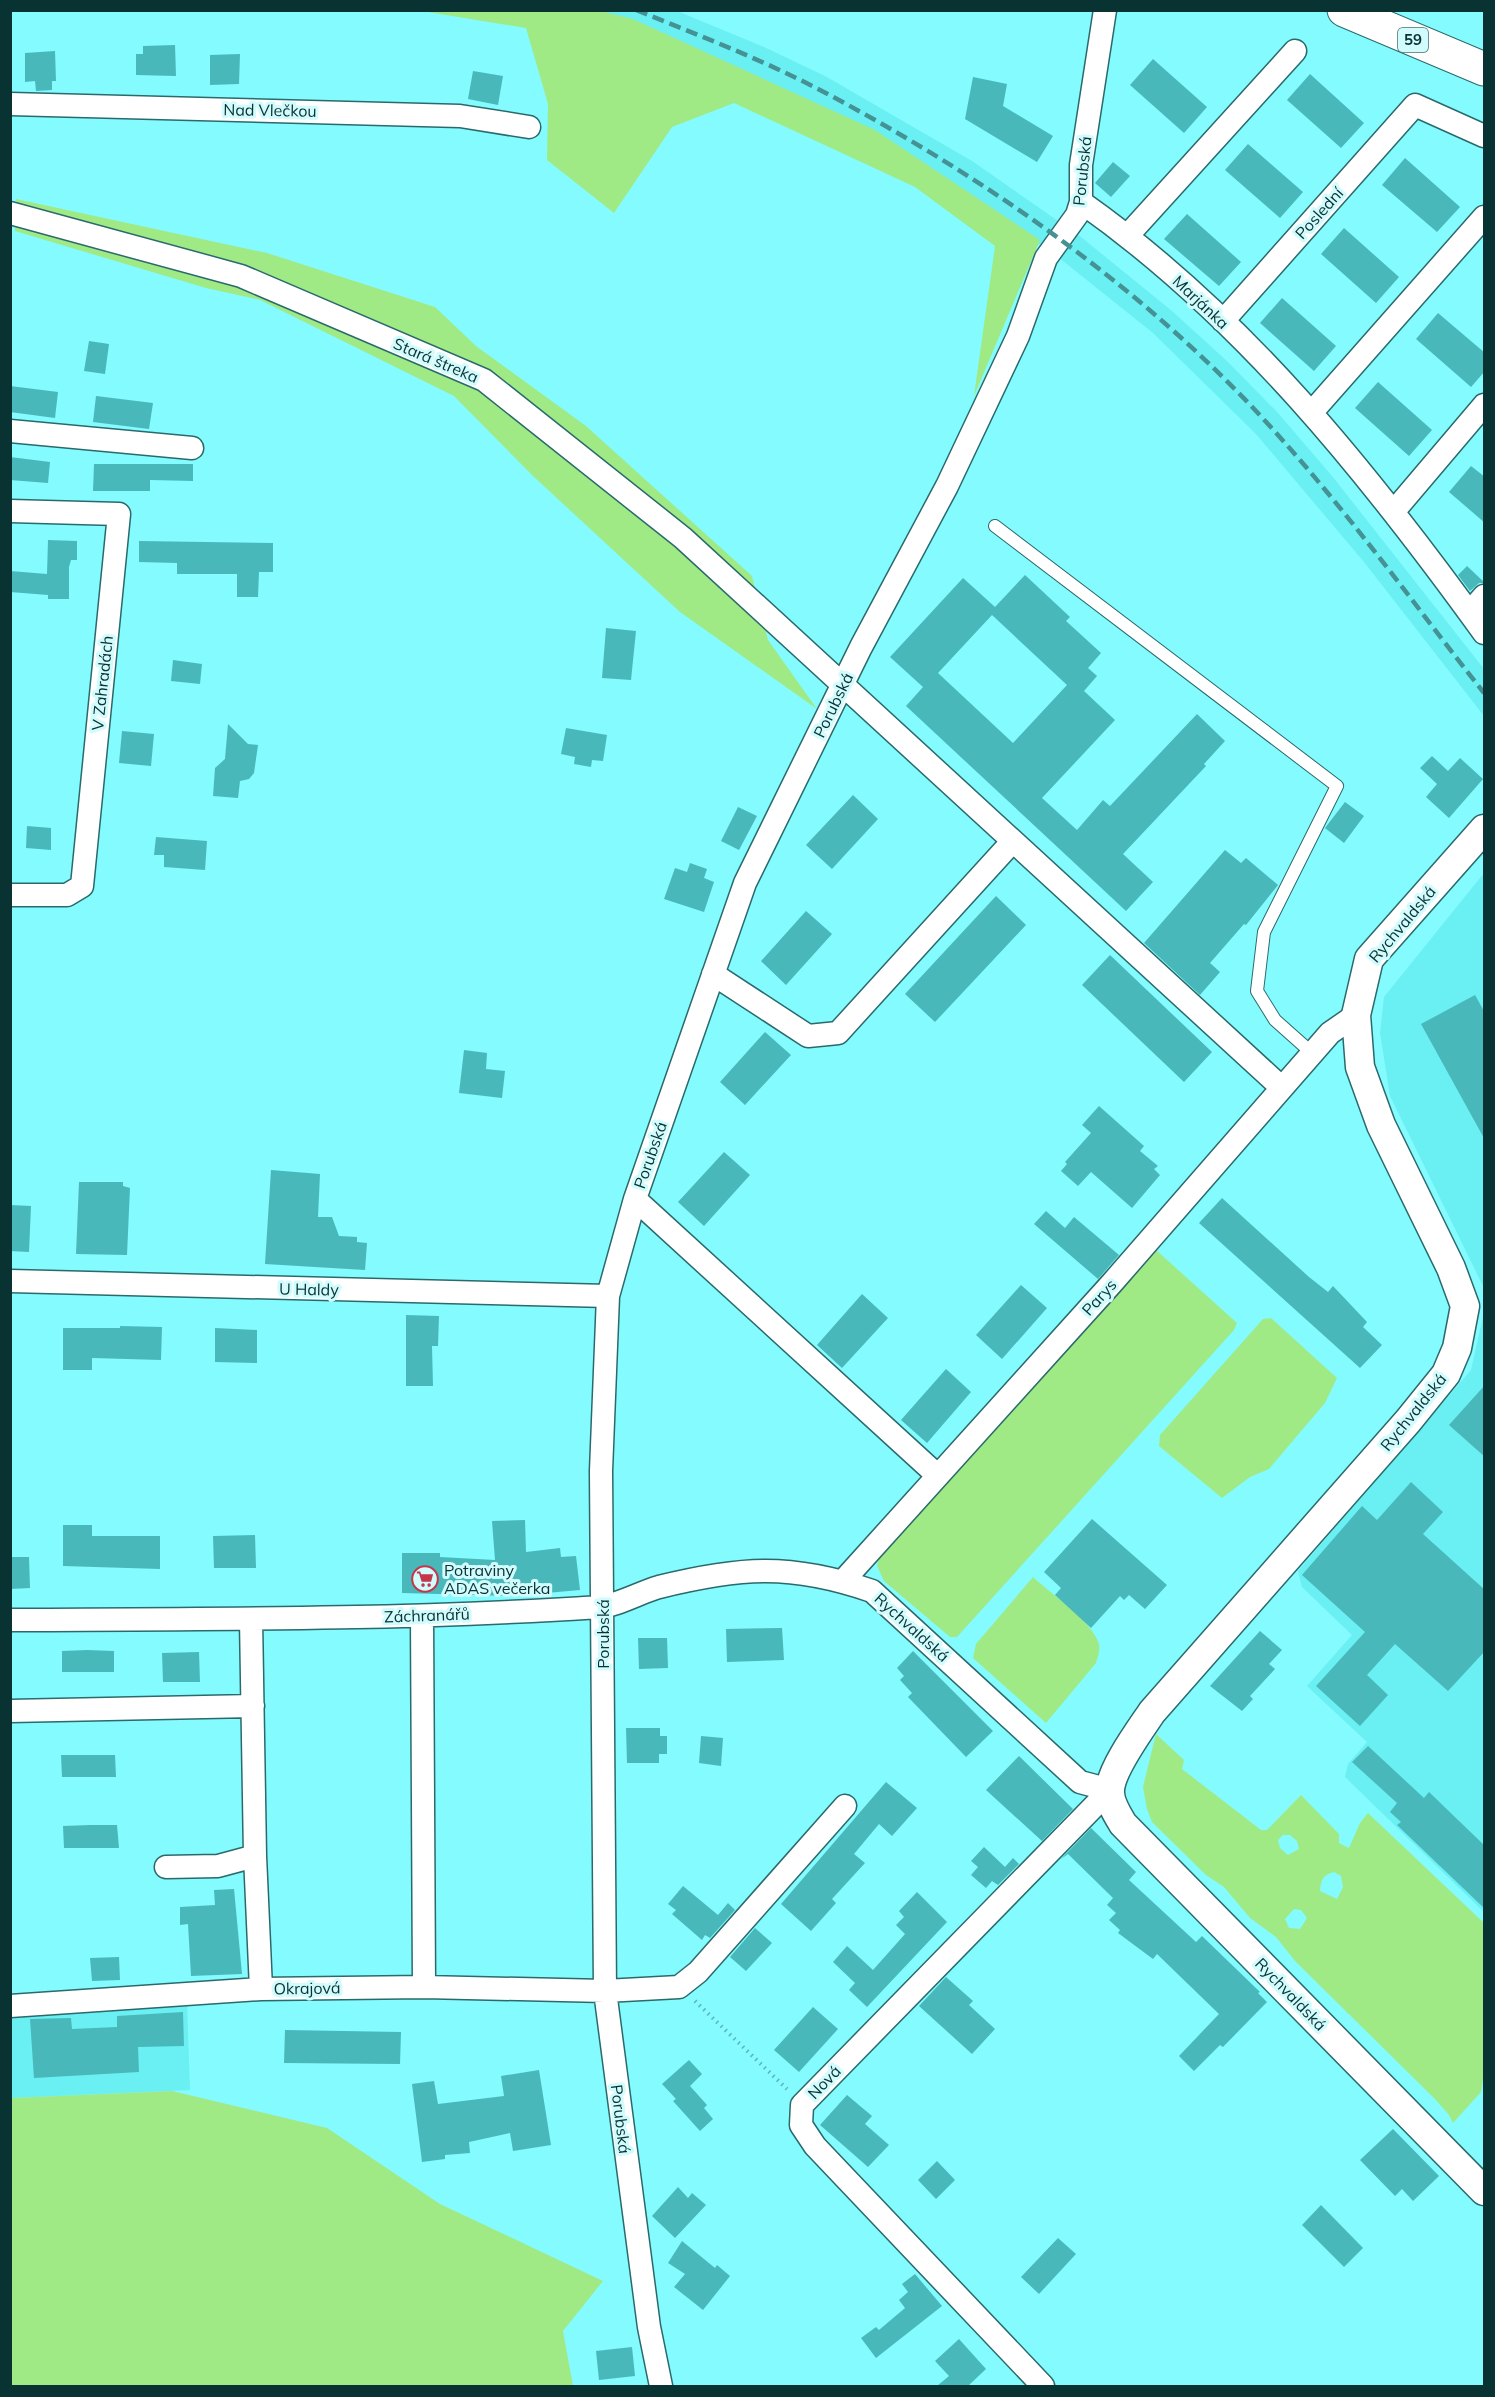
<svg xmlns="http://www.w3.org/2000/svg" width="1495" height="2397" font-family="Mulish,sans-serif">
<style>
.built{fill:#6aeff3}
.green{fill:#9fea85;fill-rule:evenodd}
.building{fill:#48b8bb;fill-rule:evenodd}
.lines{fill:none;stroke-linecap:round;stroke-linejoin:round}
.service-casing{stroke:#2a6a6c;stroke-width:14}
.minor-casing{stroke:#2a6a6c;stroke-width:25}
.tertiary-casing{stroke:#2a6a6c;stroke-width:31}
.primary-casing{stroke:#2a6a6c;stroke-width:35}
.path{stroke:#59b5b7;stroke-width:4;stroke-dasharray:1.5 4.5;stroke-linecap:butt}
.service{stroke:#fff;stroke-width:12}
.minor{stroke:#fff;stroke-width:22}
.tertiary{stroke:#fff;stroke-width:28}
.primary{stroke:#fff;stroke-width:33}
.rail{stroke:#449294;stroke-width:4.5;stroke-dasharray:12 6;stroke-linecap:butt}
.labels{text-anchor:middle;stroke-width:6;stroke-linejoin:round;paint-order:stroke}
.shield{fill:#d1fbfc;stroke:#456e6f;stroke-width:1.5}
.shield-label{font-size:15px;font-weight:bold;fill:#093233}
.street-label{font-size:16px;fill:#093233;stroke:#d1fbfc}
.poi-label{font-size:16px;fill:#093233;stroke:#d1fbfc;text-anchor:start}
</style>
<rect width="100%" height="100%" fill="#84fbfe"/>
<!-- built -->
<path class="built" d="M587,11H677L764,47L825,76L972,161L1081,237L1172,311L1228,362L1278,413L1332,476L1484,669V716L1364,562L1256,434L1153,333L1063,261L956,186Z
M1484,873V1288L1390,1096L1380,1033L1384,997Z
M1484,1312V1912L1345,1777L1348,1764L1367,1742L1307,1686L1352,1635L1302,1587L1298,1571L1471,1370Z
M187,2002L190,2090L11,2098L10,2015Z"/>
<!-- green -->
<path class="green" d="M601,11L633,19L875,130L1040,240L974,396L995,246L915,187L734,103L672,127L614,213L547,160L548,104L526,28L422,11Z
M16,199L267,253L435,307L476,346L586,426L752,576L768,640L817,709L680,612L533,476L454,396L260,300L206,288L15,231Z
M1156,1250L1237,1323L1234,1330L957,1637H950L884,1581L877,1566L880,1554Z
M1271,1318L1337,1378L1325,1403L1269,1469L1250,1477L1222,1498L1159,1446L1160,1435L1263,1319Z
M1033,1577C1050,1593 1093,1622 1099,1644C1100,1651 1098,1656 1096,1663L1046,1723L973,1658L976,1644Z
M1156,1734L1184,1760L1182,1769L1261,1830H1267L1301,1795L1339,1834V1843L1349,1848L1360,1823L1368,1813L1484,1923V2072L1481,2092L1453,2123L1449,2115L1435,2099L1295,1961L1276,1937L1250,1918L1224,1887L1206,1875L1152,1822L1147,1809L1143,1787ZM1283,1835H1290L1297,1841L1299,1849L1288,1855L1280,1848L1278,1840ZM1334,1872L1341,1876L1343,1887L1337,1899L1320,1891C1321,1879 1323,1875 1334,1872ZM1294,1909L1301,1910L1307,1918L1300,1929L1289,1928L1285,1919Z
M172,2091L327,2128L440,2204L603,2281L563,2331L573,2386H11V2098Z"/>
<!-- building -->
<path class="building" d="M175,45L176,76L136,75V54H143V46Z
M55,51L56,81H52V90L36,91L35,81L25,82V53Z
M240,54L239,84L210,85V55Z
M1153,59L1207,107L1184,133L1130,85Z
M473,71L503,76L498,105L468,99Z
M1310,74L1364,123L1341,148L1287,100Z
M973,77L1007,84L1003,106L1053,136L1037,162L965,119Z
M1248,144L1303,192L1280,218L1225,170Z
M1405,158L1460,207L1437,232L1382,185Z
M1113,162L1130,176L1111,197L1095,183Z
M1187,214L1241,262L1219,286L1164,239Z
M1344,228L1399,277L1376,303L1321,254Z
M1282,298L1336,346L1314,371L1260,323Z
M1438,313L1485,353V371L1471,387L1416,339Z
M89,341L109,344L105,374L84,371Z
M1378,382L1432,430L1409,456L1355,408Z
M10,386L58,392L55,418L10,412Z
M96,396L153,403L149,429L93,422Z
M10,457L50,462L48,483L10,480Z
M94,464H193V481L150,480V491H93Z
M1471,466L1485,477V523L1449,492Z
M48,540L77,541V560H71L69,567V599H48V595L10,592V571L47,574Z
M139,541L273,543V572H259L258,597H237V574H177V563L139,562Z
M1467,566L1485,583H1479L1470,591L1458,575Z
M1025,575L1070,617L1066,621L1101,653L1088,668L1097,676L1084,691L1115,720L1042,798L1077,830L1103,800L1110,806L1197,714L1225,741L1204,764L1206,766L1123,854L1153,882L1126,911L906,706L923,687L890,657L963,578L995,607ZM992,615L1067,685L1013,743L938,673Z
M606,628L636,631L631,680L602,678Z
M173,660L202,664L200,684L171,681Z
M228,724L248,744L258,745L254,773L249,779L240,781L238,798L213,796L215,768L225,759Z
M566,728L607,735L603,761L592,760L591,767L574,764L575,757L561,754Z
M122,731L154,734L151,766L119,763Z
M1432,756L1448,771L1460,758L1483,779L1449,818L1426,797L1437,784L1420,768Z
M853,795L878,819L832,869L806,845Z
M1345,802L1364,816L1344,843L1325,828Z
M738,807L757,816L739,850L721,841Z
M27,826L51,828V850L26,848Z
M156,837L207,841L205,870L164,867V855H154Z
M1225,850L1241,863L1246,858L1278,885L1246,925L1244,924L1210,963L1220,972L1200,995L1144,943Z
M690,863L707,869L704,878L714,882L704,912L664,899L675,868L687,872Z
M996,896L1026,925L935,1022L905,994Z
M806,911L832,934L786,985L761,961Z
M1110,955L1212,1052L1184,1082L1082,985Z
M1475,995L1485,1013V1140L1421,1024Z
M765,1032L791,1055L745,1105L720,1082Z
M464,1050L487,1053L486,1069L505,1071L502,1098L459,1093Z
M1099,1106L1144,1146L1140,1151L1158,1166L1154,1169L1160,1175L1132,1208L1091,1172L1078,1186L1061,1171L1067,1164L1065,1162L1091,1133L1082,1125Z
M724,1152L750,1175L704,1226L678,1202Z
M271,1170L320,1174L318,1217H332L339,1236L357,1237V1242L367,1243L365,1270L265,1264Z
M79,1182H123V1186L130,1188L127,1255L76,1254Z
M1222,1198L1309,1277L1328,1292L1333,1286L1367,1322L1363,1327L1382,1345L1360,1368L1199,1223Z
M10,1205L31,1206L29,1252L10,1251Z
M1046,1211L1065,1228L1074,1217L1119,1255L1098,1279L1034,1224Z
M1021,1285L1047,1308L1002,1359L976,1335Z
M862,1294L888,1318L842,1368L817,1345Z
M406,1315L439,1316L438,1346H432L433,1386H406Z
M120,1326L162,1327L161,1360L92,1358V1370H63V1328H120Z
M215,1328L257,1330V1363L215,1362Z
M946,1369L971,1392L927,1443L901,1420Z
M1485,1385V1457L1449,1425Z
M1411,1482L1443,1512L1423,1534L1485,1590V1651L1448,1691L1395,1644L1367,1675L1388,1695L1360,1726L1316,1686L1365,1632L1302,1575L1362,1506L1377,1520Z
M1092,1519L1167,1585L1145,1609L1129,1595L1124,1600L1120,1596L1091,1628L1055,1595L1061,1588L1044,1572Z
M525,1520L526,1552L560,1548L561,1557L576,1556L580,1590L513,1596L402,1593V1553H440V1557L495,1560L492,1521Z
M63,1525H92V1536H160V1569L63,1566Z
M255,1535L256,1568H214L213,1536Z
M10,1557H29L30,1588L10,1589Z
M782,1628L784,1660L727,1662L726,1629Z
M1260,1631L1282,1650L1269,1664L1275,1669L1250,1696L1253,1699L1242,1711L1210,1686Z
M638,1638H667L668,1668L639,1669Z
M87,1650L114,1651V1672H62V1651Z
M913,1651L993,1731L966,1757L908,1697L912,1693L900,1680L904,1676L897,1668Z
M199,1652L200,1682H163L162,1653Z
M626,1728H660V1736H667V1754H659V1763H627Z
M701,1736L723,1738L721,1766L699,1763Z
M1368,1746L1424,1798L1429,1792L1485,1846V1909L1397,1825L1401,1822L1390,1812L1397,1803L1352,1762Z
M61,1755H115L116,1777H62Z
M1019,1756L1073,1809L1042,1841L986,1790Z
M886,1782L917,1808L892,1836L879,1824L854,1854L865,1863L832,1899L836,1903L811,1931L781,1904Z
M90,1825H117L119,1848H64L63,1826Z
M1091,1828L1136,1872L1129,1880L1196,1942L1202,1936L1260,1992L1258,1993L1267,2002L1223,2047L1220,2045L1194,2071L1179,2056L1219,2014L1157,1954L1153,1959L1118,1933L1120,1930L1109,1920L1116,1913L1107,1905L1113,1898L1068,1854L1061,1859Z
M984,1847L1005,1867L1013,1858L1019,1864L998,1885L992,1881L986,1888L971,1875L978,1867L971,1861Z
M683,1886L718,1915L728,1903L735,1910L710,1938L705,1935L702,1940L672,1914L676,1910L668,1904Z
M234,1889L242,1974L191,1976L188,1924L180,1925V1907L215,1905L214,1890Z
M917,1892L947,1922L867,2007L849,1990L855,1983L833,1962L847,1946L873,1970L905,1934L896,1925L904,1917L899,1911Z
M755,1928L772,1943L746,1971L730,1957Z
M119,1957L120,1980L92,1981L90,1958Z
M946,1977L973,2001L969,2005L995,2029L972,2054L919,2006Z
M813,2007L838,2029L799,2072L774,2050Z
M183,2012L184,2046L138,2047L139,2072L34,2078L30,2019L71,2018L72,2029L117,2027V2016Z
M285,2030L401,2032L400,2064L284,2063Z
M689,2060L702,2074L690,2086L707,2105L704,2108L713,2119L700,2131L673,2101L676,2099L662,2084Z
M539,2070L551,2145L513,2151L510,2133L469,2142L470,2153L445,2155V2159L422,2162L412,2084L434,2081L438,2104L504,2096L501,2076Z
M847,2095L872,2116L865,2124L889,2145L868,2167L820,2125Z
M1393,2129L1439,2176L1413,2201L1402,2189L1395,2196L1360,2160Z
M937,2161L955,2180L936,2199L918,2180Z
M678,2187L688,2198L692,2193L706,2205L675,2238L652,2216Z
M1321,2205L1363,2248L1344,2267L1302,2225Z
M1058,2238L1076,2254L1039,2294L1021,2277Z
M682,2241L715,2268L717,2265L730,2276L703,2310L674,2287L685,2274L668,2263Z
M915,2274L942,2306L876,2358L861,2338L876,2327L879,2330L905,2308L899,2300L908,2292L902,2284Z
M959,2339L986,2369L968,2386H937L949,2376L935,2361Z
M632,2347L635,2376L599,2380L596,2351Z"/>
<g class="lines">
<!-- service casing -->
<g class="service-casing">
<path id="service" d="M995,526L1337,786L1264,932L1257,991L1275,1020L1312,1053"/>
</g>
<!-- minor casing -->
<g class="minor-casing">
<path id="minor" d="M10,104L460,116L529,127
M1081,202C1243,316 1369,474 1484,633
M10,213L241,276L484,380L683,538L1282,1088
M1128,235L1295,51
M1223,321L1415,105L1484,136
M1312,412L1484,217
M10,431L192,448
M10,511L119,514L82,886L67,895H10
M1394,511L1484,405
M1470,612L1484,596
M713,974L808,1036L838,1033L1012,842
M635,1199L937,1475
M10,1281L608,1296
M843,1581L1112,1283L1330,1033L1356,1015
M422,1616L424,1987
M251,1619L255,1856L261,1989
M10,1620C207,1619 403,1620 599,1607C616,1606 641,1592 659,1587C740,1567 791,1563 872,1591L1080,1782L1110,1790L802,2105L801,2125L815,2146L1043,2386
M10,1711L253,1706
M166,1867L218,1866L255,1856
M10,2006L261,1989L424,1987L605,1991L679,1987L698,1972L845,1806
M661,2386L649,2327L605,1991L601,1471L608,1296L635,1199L745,883L861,647L947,486L1018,336L1046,258L1077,215L1081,202V165L1105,10"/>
</g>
<!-- tertiary casing -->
<g class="tertiary-casing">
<path id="tertiary" d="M1484,829L1369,959L1356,1015L1360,1067L1381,1125L1451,1268L1465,1306L1457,1348L1446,1374L1408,1421L1152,1712C1140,1730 1111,1769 1110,1790C1109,1802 1117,1814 1123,1824L1484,2191"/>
</g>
<!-- primary casing -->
<g class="primary-casing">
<path id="primary" d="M1344,10L1484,69"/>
</g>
<!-- path -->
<path class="path" d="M695,2001L787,2089"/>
<!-- service -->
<use href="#service" class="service"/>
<!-- minor -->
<use href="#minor" class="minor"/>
<!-- tertiary -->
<use href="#tertiary" class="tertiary"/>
<!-- primary -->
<use href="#primary" class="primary"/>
<!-- rail -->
<path class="rail" d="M636,10C698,35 761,59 820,90C982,175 1145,289 1268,424C1346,509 1413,603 1484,693"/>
</g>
<!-- icons -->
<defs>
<g id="supermarket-ring" transform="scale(1.35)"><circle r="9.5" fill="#d1fbfc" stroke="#c6364a" stroke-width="1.5"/><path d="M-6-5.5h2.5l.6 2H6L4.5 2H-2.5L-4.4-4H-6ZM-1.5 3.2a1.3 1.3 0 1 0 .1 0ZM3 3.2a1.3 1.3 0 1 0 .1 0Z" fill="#c6364a"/></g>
</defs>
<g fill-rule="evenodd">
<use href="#supermarket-ring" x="425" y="1579"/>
</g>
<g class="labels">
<!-- shield labels -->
<rect class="shield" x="1398" y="28" width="30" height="24" rx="4.5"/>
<g class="shield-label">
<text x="1413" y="45">59</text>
</g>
<!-- street labels -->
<g class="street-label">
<text transform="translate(270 110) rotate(1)" y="6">Nad Vlečkou</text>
<text transform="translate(1082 171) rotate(-84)" y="6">Porubská</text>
<text transform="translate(1319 213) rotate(-48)" y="6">Poslední</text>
<text transform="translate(1201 302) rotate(43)" y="6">Marjánka</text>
<text transform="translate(436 360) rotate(23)" y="6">Stará štreka</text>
<text transform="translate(102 683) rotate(-84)" y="6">V Zahradách</text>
<text transform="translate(833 705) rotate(-64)" y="6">Porubská</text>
<text transform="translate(1402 924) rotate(-50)" y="6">Rychvaldská</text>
<text transform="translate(650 1155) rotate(-71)" y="6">Porubská</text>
<text transform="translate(309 1289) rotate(1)" y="6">U Haldy</text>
<text transform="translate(1099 1297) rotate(-48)" y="6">Parys</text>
<text transform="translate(1413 1412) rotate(-51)" y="6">Rychvaldská</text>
<text transform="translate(427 1615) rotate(-2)" y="6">Záchranářů</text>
<text transform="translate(912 1627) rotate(42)" y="6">Rychvaldská</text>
<text transform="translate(603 1634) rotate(-90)" y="6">Porubská</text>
<text transform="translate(307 1988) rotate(-1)" y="6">Okrajová</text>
<text transform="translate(1291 1994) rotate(46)" y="6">Rychvaldská</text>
<text transform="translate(824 2082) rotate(-46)" y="6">Nová</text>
<text transform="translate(621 2119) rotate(83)" y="6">Porubská</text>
</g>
<!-- poi labels -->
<g class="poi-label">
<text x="444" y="1576">Potraviny<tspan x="444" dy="18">ADAS večerka</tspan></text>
</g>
</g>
<!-- border -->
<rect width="1495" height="2397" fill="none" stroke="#093233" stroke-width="24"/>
</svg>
